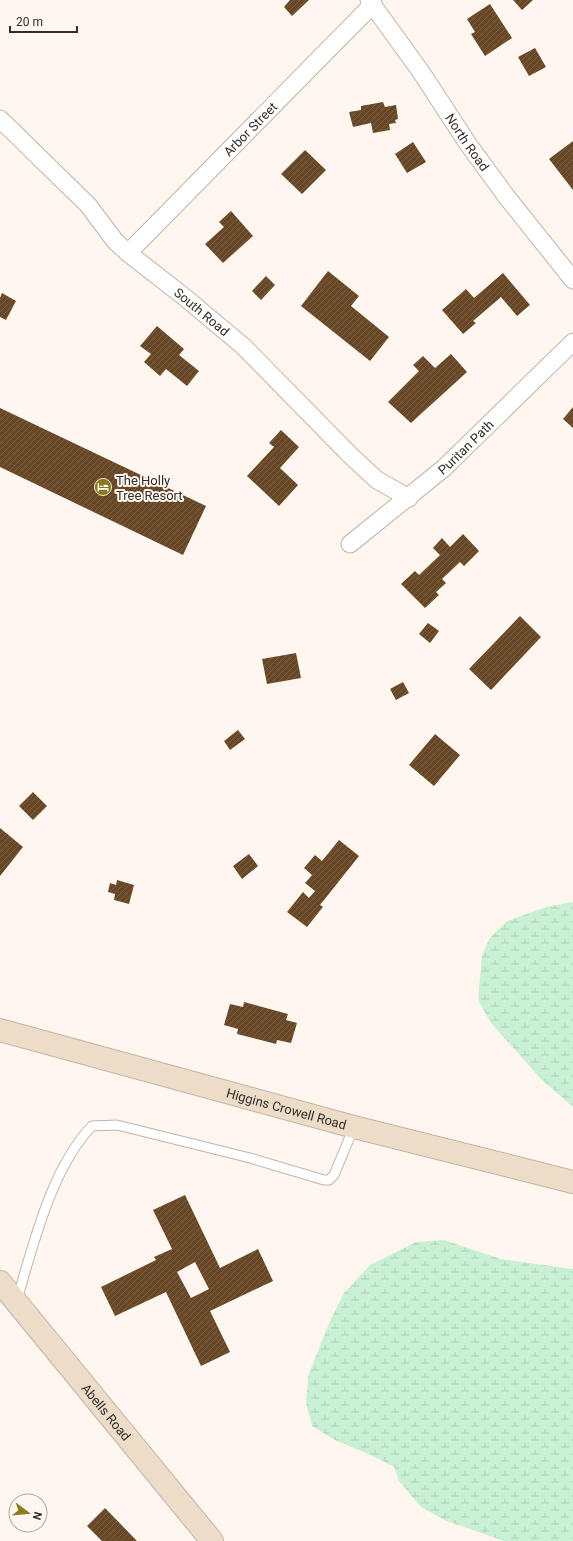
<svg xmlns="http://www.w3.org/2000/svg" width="573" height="1541" font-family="Roboto,sans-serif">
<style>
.wetland{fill:url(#wetland-marsh)}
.building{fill:url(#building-hatch);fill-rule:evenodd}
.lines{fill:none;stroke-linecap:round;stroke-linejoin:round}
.lane-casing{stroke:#c0b3a8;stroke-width:11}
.street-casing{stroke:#c0b3a8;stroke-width:19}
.secondary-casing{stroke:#c0b3a8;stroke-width:24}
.lane{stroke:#fff;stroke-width:9}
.street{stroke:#fff;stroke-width:17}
.secondary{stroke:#ecdcc8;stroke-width:22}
.labels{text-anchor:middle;stroke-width:4;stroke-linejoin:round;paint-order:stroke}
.street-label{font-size:13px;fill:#322d28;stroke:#fff7ef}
.poi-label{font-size:13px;fill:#322d28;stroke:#fff7ef;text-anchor:start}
</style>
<defs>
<pattern id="wetland-marsh" width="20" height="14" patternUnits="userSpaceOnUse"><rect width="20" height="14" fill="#c9f0d4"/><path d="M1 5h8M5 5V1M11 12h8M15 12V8" fill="none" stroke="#adceb6"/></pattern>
<pattern id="building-hatch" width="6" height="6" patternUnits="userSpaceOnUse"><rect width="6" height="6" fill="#674726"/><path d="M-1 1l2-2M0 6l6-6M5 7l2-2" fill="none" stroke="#795f44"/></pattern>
</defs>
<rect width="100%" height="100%" fill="#fff7ef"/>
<!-- wetland -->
<path class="wetland" d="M573,902V1107L542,1080L491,1023L478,1000L482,956L489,939L507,921L546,907Z
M444,1240L501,1259L573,1269V1541H504L444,1520L421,1507L399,1481L394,1467L375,1457L335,1440L312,1426L306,1403L308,1376L330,1321L344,1293L370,1265L416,1242Z"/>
<!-- building -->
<path class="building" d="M290,0H309L292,16L284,7Z
M513,0H533L522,10Z
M490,4L512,38L485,56L471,34L475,32L467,19Z
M535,48L546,67L529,76L518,57Z
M383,102L385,107L396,105L398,119L395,120L396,123L389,124L390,130L373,133L371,123L353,127L349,112L361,110V106Z
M573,141V190L549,159Z
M413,142L426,162L407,173L395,154Z
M305,150L326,170L302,194L281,174Z
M231,211L253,236L223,263L205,244L224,227L219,222Z
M328,271L359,296L351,306L389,337L370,361L301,306Z
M503,273L530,305L517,316L501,297L473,321L476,323L463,334L442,310L466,289L474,298Z
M266,276L275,285L261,300L252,291Z
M2,293L16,301L6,320L0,317V298Z
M157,326L184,349L179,355L199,371L187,386L166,369L160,376L144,362L151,354L140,346Z
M451,354L467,372L411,423L388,402L419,371L413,365L423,356L435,368Z
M573,407V428L563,419Z
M0,408L206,506L183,555L0,467Z
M281,430L299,447L280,468L298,485L279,506L247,476L274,447L269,443Z
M463,534L479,551L464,566L460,562L442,579L446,583L436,592L439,595L425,608L401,584L415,571L419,575L440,555L433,548L442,538L450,547Z
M520,616L541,637L491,690L469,669Z
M428,623L439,631L430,643L419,634Z
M296,653L301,678L267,684L262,659Z
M403,682L409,693L396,700L390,689Z
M238,730L245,739L230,750L224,741Z
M435,734L460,755L434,786L409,765Z
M33,792L47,806L33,820L19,806Z
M0,828L23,847L0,876Z
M339,840L359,856L320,905L323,907L307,927L287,912L303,892L309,898L315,891L305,883L312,875L304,868L315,855L322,861Z
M249,854L258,866L242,879L233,866Z
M117,880L134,885L129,904L114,900L115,894L108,892L110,883L116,885Z
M244,1002L288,1014L286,1020L297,1023L291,1043L277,1040L276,1044L237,1034L238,1029L224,1025L230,1004L243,1007Z
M185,1195L220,1268L258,1249L273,1281L210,1311L230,1352L201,1366L166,1292L115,1316L101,1287L156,1260L154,1257L172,1249L153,1210ZM195,1262L209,1289L191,1298L177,1272Z
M105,1508L137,1541H102L87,1526Z"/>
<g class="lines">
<!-- lane casing -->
<g class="lane-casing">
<path id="lane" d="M17,1300C33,1245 52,1167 92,1126L117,1125L250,1158L324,1180H329L334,1175L354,1127"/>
</g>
<!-- street casing -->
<g class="street-casing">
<g id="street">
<path id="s1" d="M369,0L421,72L468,144L506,196L573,280"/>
<path id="s2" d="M0,119L88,205L115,241L128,253L182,295L243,346L351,456L377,480L409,498"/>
<path id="s3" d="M128,253L373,4"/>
<path id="s4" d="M350,544L444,468L573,342"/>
</g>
</g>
<!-- secondary casing -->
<g class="secondary-casing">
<g id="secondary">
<path id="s5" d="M0,1030L354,1127L573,1182"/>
<path id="s6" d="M0,1282L212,1541"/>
</g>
</g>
<!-- lane -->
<use href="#lane" class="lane"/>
<!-- street -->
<use href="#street" class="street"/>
<!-- secondary -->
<use href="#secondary" class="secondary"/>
</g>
<!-- icons -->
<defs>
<g id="hotel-disc" transform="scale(0.9)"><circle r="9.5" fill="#8b7a1f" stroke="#fff7ef"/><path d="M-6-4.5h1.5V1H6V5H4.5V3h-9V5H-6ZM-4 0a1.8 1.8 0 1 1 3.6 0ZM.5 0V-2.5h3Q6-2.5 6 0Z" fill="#fff"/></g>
</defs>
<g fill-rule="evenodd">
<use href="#hotel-disc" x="103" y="487"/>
</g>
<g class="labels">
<!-- street labels -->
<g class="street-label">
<text dy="5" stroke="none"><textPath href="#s3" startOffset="174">Arbor Street</textPath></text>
<text dy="5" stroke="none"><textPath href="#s1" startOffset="173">North Road</textPath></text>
<text dy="5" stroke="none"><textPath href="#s2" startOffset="280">South Road</textPath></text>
<text dy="5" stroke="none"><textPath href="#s4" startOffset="151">Puritan Path</textPath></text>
<text dy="5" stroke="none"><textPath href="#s5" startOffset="297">Higgins Crowell Road</textPath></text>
<text dy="5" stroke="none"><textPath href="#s6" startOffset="168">Abells Road</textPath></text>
</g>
<!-- poi labels -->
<g class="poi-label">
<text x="116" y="485">The Holly<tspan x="116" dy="15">Tree Resort</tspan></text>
</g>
</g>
<!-- north arrow -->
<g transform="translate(28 1513) rotate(106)"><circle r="19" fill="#fff7ef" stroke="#ada69f"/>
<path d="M0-3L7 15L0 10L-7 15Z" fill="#8b7a1f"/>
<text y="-6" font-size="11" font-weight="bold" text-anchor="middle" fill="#322d28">N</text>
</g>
<!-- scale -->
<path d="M10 26v6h67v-6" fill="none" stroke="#322d28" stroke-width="2"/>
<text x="16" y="26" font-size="12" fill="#322d28" stroke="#fff7ef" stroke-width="3" paint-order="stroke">20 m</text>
</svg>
